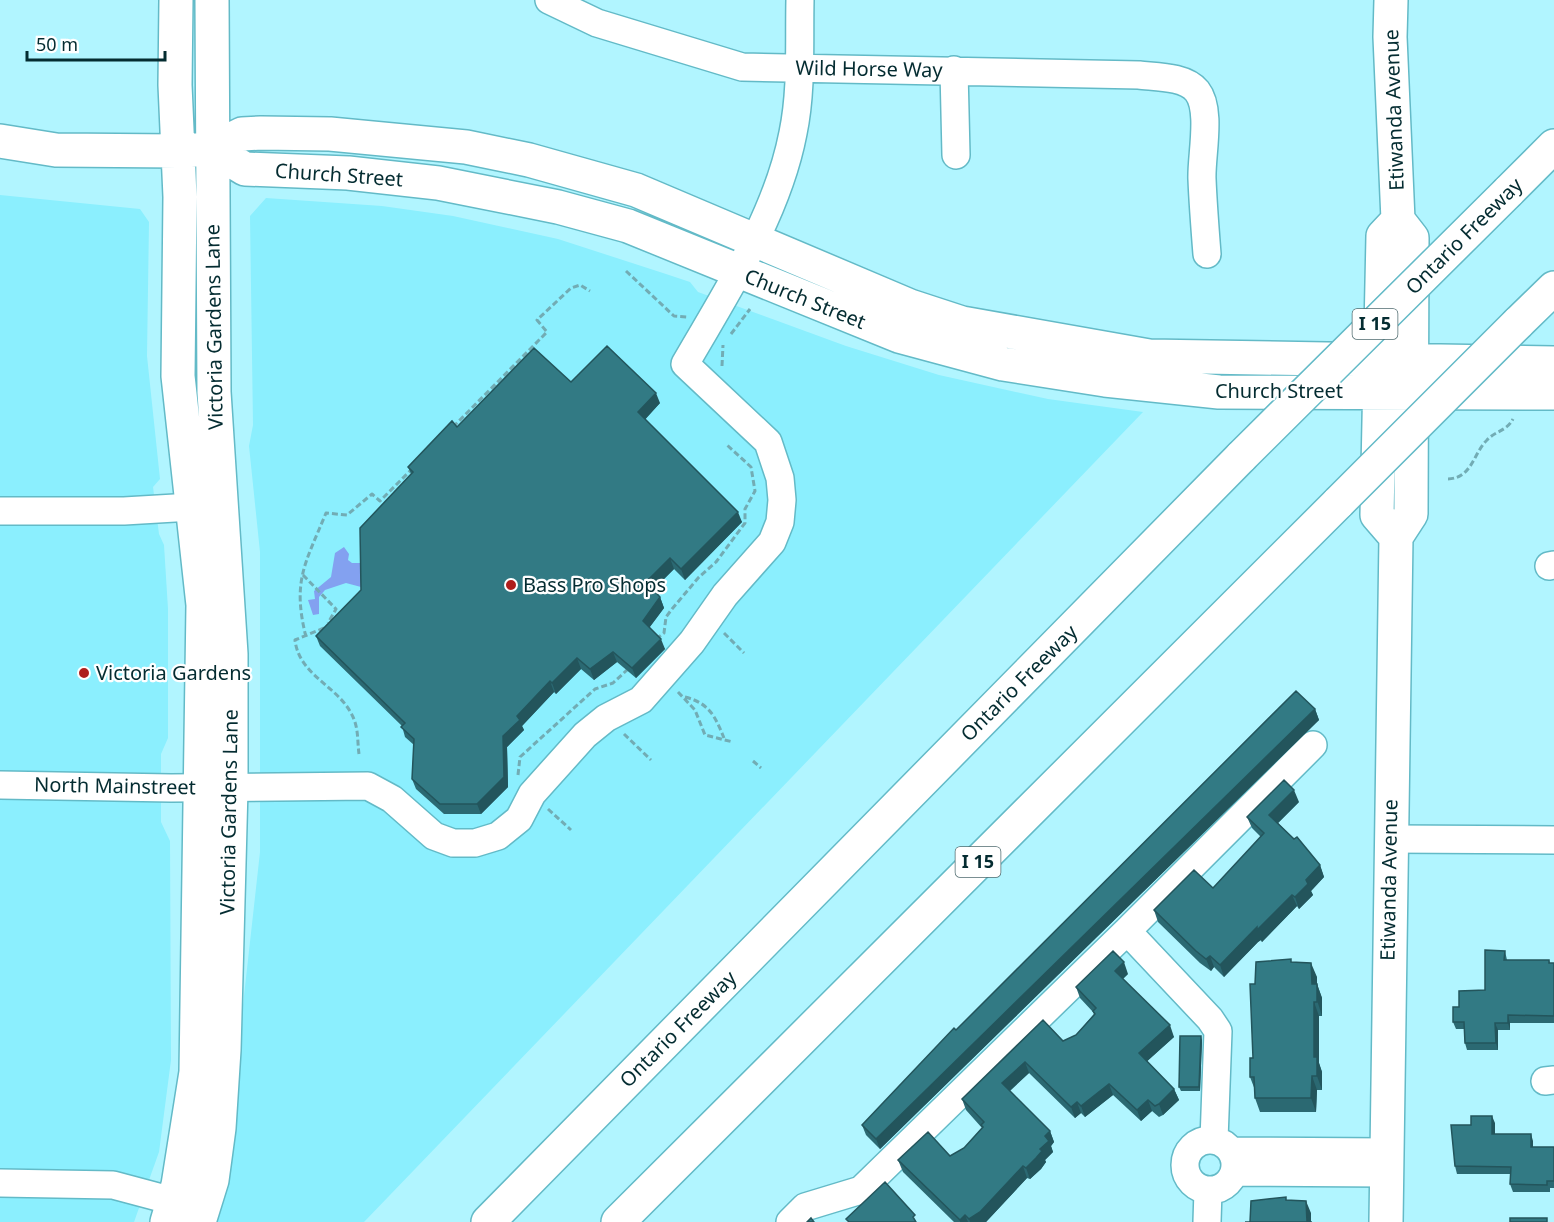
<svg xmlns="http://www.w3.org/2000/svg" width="1554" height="1222" font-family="'Noto Sans',sans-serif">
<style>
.built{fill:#8beffe}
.water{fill:#83a1f0}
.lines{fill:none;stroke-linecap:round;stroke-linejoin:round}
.minor-casing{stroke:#63bac7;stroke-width:30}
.major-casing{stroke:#63bac7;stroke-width:36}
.highway-casing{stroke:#63bac7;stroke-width:36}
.path{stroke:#72acb4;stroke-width:3;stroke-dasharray:6 3;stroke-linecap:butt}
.minor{stroke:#fff;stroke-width:27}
.major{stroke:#fff;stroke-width:33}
.highway{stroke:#fff;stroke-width:33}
.highway-bridge-casing{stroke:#63bac7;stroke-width:36;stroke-linecap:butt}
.highway-bridge{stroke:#fff;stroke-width:33}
.wall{fill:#2b6972}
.shaded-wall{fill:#23555c}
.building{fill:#327a84;stroke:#23555c;stroke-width:1.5}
.poi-dot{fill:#af1e1c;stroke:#fff;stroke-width:2}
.labels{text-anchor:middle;stroke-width:4.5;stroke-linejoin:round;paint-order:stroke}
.shield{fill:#fff;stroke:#4f6b6f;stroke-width:1.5}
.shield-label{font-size:18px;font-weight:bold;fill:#042c31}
.street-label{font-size:20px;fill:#042c31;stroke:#fff}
.poi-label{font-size:20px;fill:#042c31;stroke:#fff;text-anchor:start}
</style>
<rect width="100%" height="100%" fill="#b1f5ff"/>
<!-- built -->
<path class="built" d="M0,195L140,209L149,222L147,356L160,479L153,487L159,534L164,545L168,609V738L161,754V822L170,841L171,1060L159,1152L134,1222H0Z
M266,198L382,206L453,216L558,239L666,274L690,282L698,292L846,346L939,375L1048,399L1143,412L364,1222H212L237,1059L260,852V552L249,446L253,425L250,216Z"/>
<!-- water -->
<path class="water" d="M344,547L349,554L348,560L352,563H361V587L346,583L325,590L319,597V614L313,615L308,600L315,599L314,591L331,577L335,553Z"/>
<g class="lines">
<!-- minor casing -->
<g class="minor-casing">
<path id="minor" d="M549,0L597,23L742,67L1139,75C1156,77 1185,76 1197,91C1212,110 1201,156 1202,179C1203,204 1205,229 1207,254
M954,70L956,155
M0,511H124L192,507
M1549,566L1554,565
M0,785L171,788L368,786L392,799L434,836L453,843H475L498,836L519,819L532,794L585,735L606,718L641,700L692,642L725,595L772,542L780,522L782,500L780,478L768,442L685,364C727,291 777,216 793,133C802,90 799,43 800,0
M1390,839L1554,840
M1127,931L1210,1019L1218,1031L1214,1140
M1545,1081L1554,1080
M1185 1165a25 25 0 1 1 50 0a25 25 0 1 1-50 0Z
M1231,1151L1387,1152
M1234,1172L1386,1173
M0,1183L113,1185L173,1201
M790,1222L805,1207L861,1190L1127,931L1313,745
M1207,1222L1208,1190"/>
</g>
<!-- major casing -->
<g class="major-casing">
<path id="major" d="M0,141L56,150L178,151L212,149L242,134L261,133L330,134L466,147L529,160L636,190L910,306L962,323L1149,356L1554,363
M212,149L245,169L348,173L438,183L558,207L628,226L899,336L1003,364L1105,380L1219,392L1554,393
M1396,537L1377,515L1383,236L1398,220
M167,1222L178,1185L196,1072L203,605L178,376L180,197L175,85L176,0
M199,1222L212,1180L219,1128L224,1050L231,788V654L214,392L212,0
M1386,1222L1396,537L1411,514L1412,238L1398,220L1390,37L1391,0"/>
</g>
<!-- highway casing -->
<g class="highway-casing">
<path id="highway" d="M1508,192L1554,146
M1518,323L1554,288
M488,1222L1242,456
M618,1222L1339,502"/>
</g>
<!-- path -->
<path class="path" d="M626,271L674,316L687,317
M731,334L750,309
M722,366L723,345
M453,427L547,332L537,320L571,288L580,285L590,291
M1448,479C1472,478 1473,454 1487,440C1495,431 1507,431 1513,419
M303,575L336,609L328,623
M324,628L295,640C299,675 336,685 351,713C359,727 357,739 359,754
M724,633L744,653
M306,637C292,581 305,564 326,513L347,515L372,494L380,501L413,468
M656,639L664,633L666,617L672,609L699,577L716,562L745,523V509L755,491L751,467L727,445
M678,692L695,710L705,735L733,742
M685,697C709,703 715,716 724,738
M624,734L651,760
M753,761L761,768
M518,775L520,757L595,689L613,683L627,670
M548,809L571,830"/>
<!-- minor -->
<use href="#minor" class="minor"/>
<!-- major -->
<use href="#major" class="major"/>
<!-- highway -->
<use href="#highway" class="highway"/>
<!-- highway-bridge casing -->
<g class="highway-bridge-casing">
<path id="highway-bridge" d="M1242,456L1508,192
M1339,502L1518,323"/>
</g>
<!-- highway-bridge -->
<use href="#highway-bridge" class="highway-bridge"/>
</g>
<!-- wall -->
<path class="wall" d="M571,382L660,403L645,419L742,522L685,580L674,569L653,590L660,597L664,608L649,628L665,649L636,678L617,662L594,680L581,669L556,694L554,692L522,726L524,730L507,747L508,787L481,814H444L416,789L412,779L414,745L405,737L402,726L320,646L316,636L361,590L411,474L408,467Z
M1315,709L1319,720L880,1149L866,1135L862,1125L956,1030Z
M1299,802L1278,823L1320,865L1324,877L1311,891L1313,895L1299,909L1297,906L1262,942L1261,940L1258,942L1224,977L1214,967L1211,971L1200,963L1158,922L1154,910L1213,888L1261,837L1252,828L1247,817Z
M1505,951L1507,960H1549L1550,963H1554V1023H1510V1030H1498V1050H1467L1465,1043L1464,1029H1456L1453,1022L1459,1007L1485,990Z
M1292,962L1317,977V984L1322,998V1016H1319V1063L1322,1072V1090H1317L1316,1112H1260L1255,1098V1090L1250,1077L1253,1058L1255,984Z
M1128,974L1123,979L1174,1037L1147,1061L1174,1089L1179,1100L1163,1115L1159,1117L1152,1111L1141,1121L1113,1095L1085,1117L1081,1113L1075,1118L1029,1073L1010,1091L1050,1131L1054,1142L1051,1146L1053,1152L1045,1160L1046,1162L1041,1169L1030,1179L1027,1178L986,1222H954L903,1172L898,1160L950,1156L964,1148L982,1128L966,1110L962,1099L1043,1020L1063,1041L1076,1035L1094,1014L1093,1012L1080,998L1076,987Z
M1202,1040L1200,1091H1181L1179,1087Z
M1495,1123V1134L1533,1141V1147H1554V1188H1550V1192H1513L1510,1184L1511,1174H1457L1455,1166L1471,1125Z"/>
<!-- shaded-wall -->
<path class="shaded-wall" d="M656,393L660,403L642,423L638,412Z
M738,512L742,522L685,580L681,569Z
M670,558L674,569L650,593L646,582Z
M660,597L664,608L646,632L643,621Z
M661,639L665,649L636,678L632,668Z
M613,652L617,662L594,680L590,669Z
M577,658L581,669L556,694L552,683Z
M550,681L554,692L522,726L524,730L507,747L508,787L481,814L477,804L503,736L517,716Z
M1315,709L1319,720L880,1149L876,1139Z
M1294,790L1299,802L1274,827L1269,815Z
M1320,865L1324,877L1311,891L1313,895L1299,909L1295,897L1306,880Z
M1292,895L1297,906L1262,942L1261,940L1258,942L1224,977L1220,965L1254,930Z
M1210,956L1214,967L1211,971L1206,959Z
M1124,962L1128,974L1119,982L1115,971Z
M1311,963L1317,977V988V984L1322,998V1016L1312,984Z
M1314,1002L1319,1016V1063L1322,1072V1090L1317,1076L1314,1057Z
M1508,1015L1510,1023V1030L1508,1023Z
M1495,1023L1498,1030V1050L1496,1043Z
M1170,1025L1174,1037L1143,1065L1139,1053Z
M1201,1036L1202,1040L1200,1091L1199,1087Z
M1025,1062L1029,1073L1006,1094L1002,1083Z
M1312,1076L1317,1090L1316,1112L1311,1098Z
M1109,1084L1113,1095L1085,1117L1081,1106Z
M1174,1089L1179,1100L1163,1115L1159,1104Z
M1148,1100L1152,1111L1141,1121L1137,1110Z
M1077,1102L1081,1113L1075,1118L1071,1107Z
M1492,1116L1495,1123V1141L1492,1134Z
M1050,1131L1054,1142L1051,1146L1053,1152L1045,1160L1046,1162L1041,1169L1030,1179L1026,1168L1045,1136Z
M1531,1134L1533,1141V1154L1531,1147Z
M1023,1166L1027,1178L986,1222H970L969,1219Z
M1306,1201L1311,1213V1222H1307Z
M965,1215L968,1222H960V1220Z"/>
<!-- building -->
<path class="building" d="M607,346L656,393L638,412L738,512L681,569L670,558L646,582L660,597L643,621L661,639L632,668L613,652L590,669L577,658L552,683L550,681L517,716L520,720L503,736L504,777L477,804H440L412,779L414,739L401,727L405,723L316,636L361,590L360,528L413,472L408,467L452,421L457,427L534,348L571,382Z
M1296,691L1315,709L876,1139L862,1125L954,1028L956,1030Z
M1284,780L1294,790L1269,815L1294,839L1297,837L1320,865L1306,880L1308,884L1295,897L1292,895L1257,930V927L1254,930L1220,965L1210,956L1206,959L1196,951L1154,910L1194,870L1213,888L1264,833L1247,817Z
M1485,950L1505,951L1504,960H1549V963H1554V1016L1508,1015V1023H1495L1496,1043H1465L1464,1022H1453V1007H1459V991L1485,990Z
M1113,951L1124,962L1115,971L1170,1025L1139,1053L1174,1089L1159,1104L1155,1106L1148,1100L1137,1110L1109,1084L1081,1106L1077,1102L1071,1107L1025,1062L1002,1083L1050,1131L1045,1136L1049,1141L1040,1149L1042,1151L1036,1158L1026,1168L1023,1166L980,1212L969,1219L965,1215L960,1220L898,1160L928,1132L950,1156L964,1148L983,1127L981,1125L984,1122L962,1099L1043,1020L1063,1041L1076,1035L1095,1014L1093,1011L1096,1008L1076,987Z
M1291,959V962L1311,963L1312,984H1317V1002H1314V1057H1317V1076H1312L1311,1098H1255L1254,1077H1250V1058H1253L1250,984H1255L1256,962Z
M1180,1036H1201L1199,1087H1179Z
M1471,1116H1492V1134H1531V1147H1554V1181H1547V1185L1510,1184L1511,1167L1455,1166L1451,1125H1471Z
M885,1182L915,1215L913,1217L916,1222H849L846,1219Z
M1286,1197V1200L1306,1201L1307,1222H1312H1245H1250L1251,1201Z
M811,1218L814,1222H807Z
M1510,1218H1547V1222H1510Z"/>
<!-- markers -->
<g class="poi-dot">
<circle cx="511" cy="585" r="6"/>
<circle cx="84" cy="673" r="6"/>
</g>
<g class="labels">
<!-- shield labels -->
<g class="shield">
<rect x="1352.5" y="309" width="45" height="30" rx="4.5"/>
<rect x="955.5" y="847" width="45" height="30" rx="4.5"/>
</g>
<g class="shield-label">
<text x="1375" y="330">I 15</text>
<text x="978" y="868">I 15</text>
</g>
<!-- street labels -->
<g class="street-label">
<text transform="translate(869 69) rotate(1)" y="7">Wild Horse Way</text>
<text transform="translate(1394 110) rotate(-92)" y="7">Etiwanda Avenue</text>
<text transform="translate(339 175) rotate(4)" y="7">Church Street</text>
<text transform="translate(1464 236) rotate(-45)" y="7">Ontario Freeway</text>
<text transform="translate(805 299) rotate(22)" y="7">Church Street</text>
<text transform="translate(214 327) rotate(-91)" y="7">Victoria Gardens Lane</text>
<text x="1279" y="398">Church Street</text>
<text transform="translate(1019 683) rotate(-45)" y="7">Ontario Freeway</text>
<text transform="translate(115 786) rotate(1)" y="7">North Mainstreet</text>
<text transform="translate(229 812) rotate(-89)" y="7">Victoria Gardens Lane</text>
<text transform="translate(1389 880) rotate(-89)" y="7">Etiwanda Avenue</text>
<text transform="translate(678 1029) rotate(-45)" y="7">Ontario Freeway</text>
</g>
<!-- poi labels -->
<g class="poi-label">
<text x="523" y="592">Bass Pro Shops</text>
<text x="96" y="680">Victoria Gardens</text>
</g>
</g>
<!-- scale -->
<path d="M27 51v9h138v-9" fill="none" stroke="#042c31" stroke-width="3"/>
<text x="36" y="51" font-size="18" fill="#042c31" stroke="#ffffff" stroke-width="4.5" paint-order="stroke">50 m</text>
</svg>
